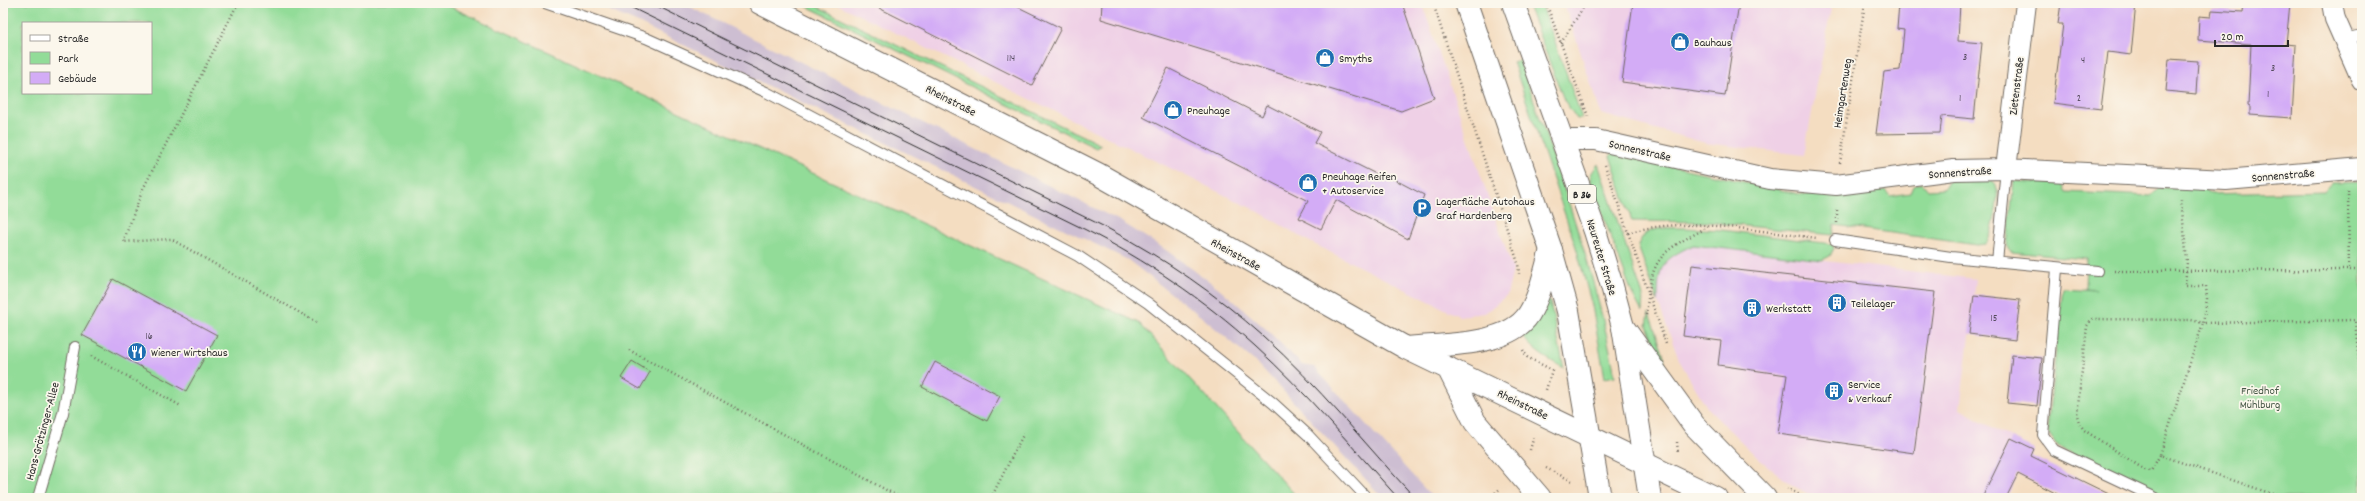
<svg xmlns="http://www.w3.org/2000/svg" width="2365" height="501" font-family="Dekko,sans-serif">
<style>
.built{fill:#efd0e6}
.industrial{fill:#cdbed2}
.green{fill:#92dc98;stroke:#5e8462;fill-rule:evenodd}
.building{fill:#d3acf6}
.lines{fill:none;stroke-linecap:round;stroke-linejoin:round}
.lane-casing{stroke:#716960;stroke-width:12}
.street-casing{stroke:#716960;stroke-width:22}
.secondary-casing{stroke:#716960;stroke-width:24}
.primary-casing{stroke:#716960;stroke-width:24}
.path{stroke:#716960;stroke-width:2.5;stroke-dasharray:1 3;stroke-linecap:butt}
.lane{stroke:#fff;stroke-width:10}
.street{stroke:#fff;stroke-width:20}
.secondary{stroke:#fff;stroke-width:22}
.primary{stroke:#fff;stroke-width:22}
.tram{stroke:#2b2b2b;stroke-width:1}
.labels{text-anchor:middle;stroke-width:3.5;stroke-linejoin:round;paint-order:stroke}
.number-label{font-size:10px;fill:#554b5e}
.shield{fill:#fbf7ec;stroke:#696865;stroke-width:1}
.shield-label{font-size:11px;font-weight:bold;fill:#2b2b2b}
.poi-label{font-size:12px;fill:#2b2b2b;stroke:#fbf7ec;text-anchor:start}
.street-label{font-size:12px;fill:#2b2b2b;stroke:#fbf7ec}
.park-label{font-size:12px;fill:#455746;stroke:#fbf7ec}
</style>
<rect width="100%" height="100%" fill="#fbf7ec"/>
<filter id="ink" filterUnits="userSpaceOnUse"><feTurbulence type="fractalNoise" baseFrequency=".025" numOctaves="2"/><feDisplacementMap in="SourceGraphic" scale="8" xChannelSelector="R" yChannelSelector="G"/><feConvolveMatrix kernelMatrix="1 2 1 2 8 2 1 2 1" color-interpolation-filters="sRGB"/></filter>
<filter id="wash" filterUnits="userSpaceOnUse"><feTurbulence type="fractalNoise" baseFrequency=".012" numOctaves="4" result="noise"/><feDisplacementMap in="SourceGraphic" scale="16" xChannelSelector="R" yChannelSelector="G"/><feGaussianBlur stdDeviation="0.9" result="paint"/><feColorMatrix in="noise" values="0 0 0 0 0 0 0 0 0 0 0 0 0 0 0 0 0 1.4 0 .05"/><feComposite in="paint" operator="in"/></filter>
<g filter="url(#wash)">
<rect width="100%" height="100%" fill="#f4ddc1"/>
<!-- built -->
<path class="built" d="M835,3H1422L1513,270L1507,295L1485,313L1459,316L1310,242L1259,212Z
M1564,3H1832L1804,155L1706,143L1601,114Z
M1693,245L1976,279L1960,409L2011,438L1982,498H1816L1792,485L1759,459L1708,409L1679,360L1658,302V274L1664,263L1675,254Z"/>
<!-- industrial -->
<path class="industrial" d="M591,3H682L1120,221L1163,248L1220,289L1266,329L1302,365L1314,367L1433,498H1383L1260,366L1203,318L1128,260L636,22Z"/>
<!-- green -->
<path class="green" d="M3,3H442L1139,323L1298,498H3ZM23,23H151V93H23Z
M800,3H810L1101,145L1096,148Z
M1527,3H1541L1582,118L1577,119L1564,100Z
M1520,60C1555,164 1595,267 1615,376L1605,378L1592,306L1576,247L1513,62Z
M1613,153L1799,194L1828,195L1885,190L1890,196L1910,193L1913,186L1922,183L1928,190L1944,189L1949,180H1989C1992,182 1995,183 1996,186C2000,195 1993,238 1985,244L1977,245L1835,225L1833,235L1707,222L1632,221L1610,156Z
M1598,164L1643,296L1642,312L1632,293L1591,184V174Z
M2014,181L2062,184L2066,192L2151,196L2159,188L2200,187L2211,194L2324,191L2331,183L2362,182V498H2165L2058,447L2047,431L2063,288L2095,290L2085,289L2086,259L2011,252L2007,245Z
M1685,228L1721,230L1832,244L1834,248L1830,256L1822,260L1693,245C1660,261 1658,266 1658,302L1638,246C1643,225 1669,228 1685,228Z
M1544,300L1550,302L1564,368C1548,359 1533,352 1523,336L1539,317Z
M1649,313L1664,356L1665,370L1647,326Z"/>
<g id="blocks">
<!-- building -->
<path class="building" d="M869,3H1010L1061,28L1032,85Z
M1102,3H1402L1434,98L1401,111L1101,19Z
M1633,3H1739L1725,96L1622,82Z
M1899,3H1960L1958,41L1982,43L1974,119L1942,116L1940,133L1876,134L1884,72L1900,70L1904,30L1897,29Z
M2061,3H2136L2131,55L2108,52L2101,109L2053,103L2063,24H2058Z
M2244,3H2290L2286,44L2296,45L2292,118L2250,115V107L2248,106L2251,44L2198,40L2199,16L2211,17L2212,10L2243,12Z
M2169,59L2198,61L2196,94L2166,91Z
M1168,68L1262,116L1267,105L1320,132L1314,143L1380,176L1382,173L1424,195L1408,239L1336,200L1321,229L1299,218L1308,201L1143,117Z
M1692,265L1935,292L1914,453L1778,434L1787,375L1718,365L1721,341L1683,336Z
M113,279L217,335L186,391L82,335Z
M1974,295L2020,300L2015,340L1969,334Z
M2012,355L2042,358L2037,406L2007,403Z
M632,361L650,372L640,389L621,378Z
M935,362L1000,396L987,421L922,387Z
M2011,438L2034,449L2031,456L2117,498H2065L2018,474L2006,498H1982Z"/>
</g>
</g>
<g filter="url(#ink)">
<use href="#blocks" fill-opacity="0" stroke="#716960" stroke-width="1"/>
<g class="lines">
<!-- lane casing -->
<g class="lane-casing">
<path id="lane" d="M545,3L646,38L766,92L1078,256L1148,303L1273,403L1308,435L1367,498
M2343,39L2362,35
M1835,240L1951,257L2097,271
M1997,262L2006,169
M2057,269L2043,435L2054,450L2156,498
M38,498L63,413L75,347"/>
</g>
<!-- street casing -->
<g class="street-casing">
<path id="street" d="M2332,3L2335,19L2362,80
M1562,140H1596L1770,179L1836,185L1954,170L2006,169L2226,180L2362,168
M2006,169L2026,3"/>
</g>
<!-- secondary casing -->
<g class="secondary-casing">
<path id="secondary" d="M760,3L1098,174L1406,348L1716,498
M1623,327L1694,425L1765,498
M1406,348C1443,344 1508,347 1529,314C1540,296 1545,271 1551,250
M1448,368L1475,422L1540,498"/>
</g>
<!-- primary casing -->
<g class="primary-casing">
<path id="primary" d="M1466,3L1551,250L1568,311L1600,498
M1513,3L1595,231L1612,286L1623,327L1650,498"/>
</g>
<!-- path -->
<path class="path" d="M238,3L143,189L123,242L171,239L316,322
M1433,3L1518,263L1519,274
M1546,3L1589,119
M1561,43L1586,3
M1840,163L1865,3
M1605,165L1666,344
M2348,191L2349,271
M1837,223V208
M1628,233C1685,215 1759,232 1818,238
M2114,271L2362,270
M1646,315C1652,262 1654,254 1703,230L1707,226
M629,350L901,498
M1523,350L1527,357L1552,370L1546,390
M91,356L181,406
M1677,442L1678,453
M1530,450L1534,436
M2160,455L2151,471L2145,470L2084,430L2079,423L2077,415L2087,326L2092,319L2191,320L2203,323L2207,299L2206,286H2185L2187,262L2181,200
M1546,468L1574,482
M1787,488L1805,498
M991,498L1025,431
M1489,498L1501,488
M2284,498L2160,455L2203,323L2355,320L2362,393"/>
<!-- lane -->
<use href="#lane" class="lane"/>
<!-- street -->
<use href="#street" class="street"/>
<!-- secondary -->
<use href="#secondary" class="secondary"/>
<!-- primary -->
<use href="#primary" class="primary"/>
<!-- tram -->
<path class="tram" d="M622,3L1084,229C1146,260 1203,299 1255,346C1307,393 1352,447 1398,498
M651,3L1109,229C1165,259 1216,294 1263,336C1318,385 1365,444 1415,498"/>
</g>
</g>
<!-- icons -->
<defs>
<g id="shop-disc" transform="scale(1)"><circle r="9.5" fill="#1f6fb2" stroke="#fbf7ec"/><path d="M-5-2.5h2.3a2.7 3.5 0 0 1 5.4 0H5L5.5 6h-11ZM-1.5-2.5h3a1.5 2.3 0 0 0-3 0Z" fill="#fff"/></g>
<g id="parking-disc" transform="scale(1)"><circle r="9.5" fill="#1f6fb2" stroke="#fbf7ec"/><path d="M-3.5-5.5H1a3.5 3.5 0 0 1 0 7H-1V5.5H-3.5ZM-1-3.4V-.6H.8a1.4 1.4 0 0 0 0-2.8Z" fill="#fff"/></g>
<g id="building-disc" transform="scale(1)"><circle r="9.5" fill="#1f6fb2" stroke="#fbf7ec"/><path d="M-4-6H4V6H1V3H-1V6H-4ZM-2.5-4.3h1.7v1.8h-1.7ZM.8-4.3h1.7v1.8H.8ZM-2.5-1h1.7V.8h-1.7ZM.8-1h1.7V.8H.8Z" fill="#fff"/></g>
<g id="restaurant-disc" transform="scale(1)"><circle r="9.5" fill="#1f6fb2" stroke="#fbf7ec"/><path d="M-5-6h1v4h1v-4h1v4h1v-4h1v5L-1.5 .5V6h-2V.5L-5-1ZM5-6V6H3V1.5H1.5Q1.5-4 5-6Z" fill="#fff"/></g>
</defs>
<g fill-rule="evenodd">
<use href="#shop-disc" x="1680" y="42"/>
<use href="#shop-disc" x="1325" y="58"/>
<use href="#shop-disc" x="1173" y="110"/>
<use href="#shop-disc" x="1308" y="183"/>
<use href="#parking-disc" x="1422" y="208"/>
<use href="#building-disc" x="1837" y="303"/>
<use href="#building-disc" x="1752" y="308"/>
<use href="#restaurant-disc" x="137" y="352"/>
<use href="#building-disc" x="1834" y="391"/>
</g>
<g class="labels">
<!-- number labels -->
<g class="number-label">
<text x="1965" y="60">3</text>
<text x="1011" y="61">114</text>
<text x="2083" y="63">4</text>
<text x="2273" y="71">3</text>
<text x="2268" y="97">1</text>
<text x="1960" y="101">1</text>
<text x="2079" y="101">2</text>
<text x="1994" y="321">15</text>
<text x="149" y="339">16</text>
</g>
<!-- shield labels -->
<rect class="shield" x="1568" y="185" width="28" height="18" rx="3"/>
<g class="shield-label">
<text x="1582" y="198">B 36</text>
</g>
<!-- poi labels -->
<g class="poi-label">
<text x="1694" y="46">Bauhaus</text>
<text x="1339" y="62">Smyths</text>
<text x="1187" y="114">Pneuhage</text>
<text x="1322" y="180">Pneuhage Reifen<tspan x="1322" dy="14">+ Autoservice</tspan></text>
<text x="1436" y="205">Lagerfläche Autohaus<tspan x="1436" dy="14">Graf Hardenberg</tspan></text>
<text x="1851" y="307">Teilelager</text>
<text x="1766" y="312">Werkstatt</text>
<text x="151" y="356">Wiener Wirtshaus</text>
<text x="1848" y="388">Service<tspan x="1848" dy="14">&amp; Verkauf</tspan></text>
</g>
<!-- street labels -->
<g class="street-label">
<text transform="translate(2016 86) rotate(-83)" y="4">Zietenstraße</text>
<text transform="translate(1842 93) rotate(-81)" y="4">Heimgartenweg</text>
<text transform="translate(951 100) rotate(27)" y="4">Rheinstraße</text>
<text transform="translate(1640 150) rotate(13)" y="4">Sonnenstraße</text>
<text transform="translate(1960 172) rotate(-4)" y="4">Sonnenstraße</text>
<text transform="translate(2283 175) rotate(-5)" y="4">Sonnenstraße</text>
<text transform="translate(1236 254) rotate(29)" y="4">Rheinstraße</text>
<text transform="translate(1602 257) rotate(73)" y="4">Neureuter Straße</text>
<text transform="translate(1523 404) rotate(26)" y="4">Rheinstraße</text>
<text transform="translate(42 431) rotate(-75)" y="4">Hans-Grötzinger-Allee</text>
</g>
<!-- park labels -->
<g class="park-label">
<text x="2260" y="394">Friedhof<tspan x="2260" dy="14">Mühlburg</tspan></text>
</g>
</g>
<!-- margin -->
<rect width="2365" height="501" fill="none" stroke="#fbf7ec" stroke-width="16"/>
<!-- legend -->
<rect x="22" y="22" width="130" height="72" fill="#fbf7ec" stroke="#a8a59f"/>
<rect x="30" y="35" width="20" height="6" fill="#ffffff" stroke="#a8a59f"/>
<text x="58" y="42" font-size="12" fill="#2b2b2b">Straße</text>
<rect x="30" y="52" width="20" height="12" fill="#92dc98" stroke="#a8a59f"/>
<text x="58" y="62" font-size="12" fill="#2b2b2b">Park</text>
<rect x="30" y="72" width="20" height="12" fill="#d3acf6" stroke="#a8a59f"/>
<text x="58" y="82" font-size="12" fill="#2b2b2b">Gebäude</text>
<!-- scale -->
<path d="M2215 40v6h73v-6" fill="none" stroke="#2b2b2b" stroke-width="2"/>
<text x="2221" y="40" font-size="12" fill="#2b2b2b" stroke="#fbf7ec" stroke-width="3" paint-order="stroke">20 m</text>
</svg>
